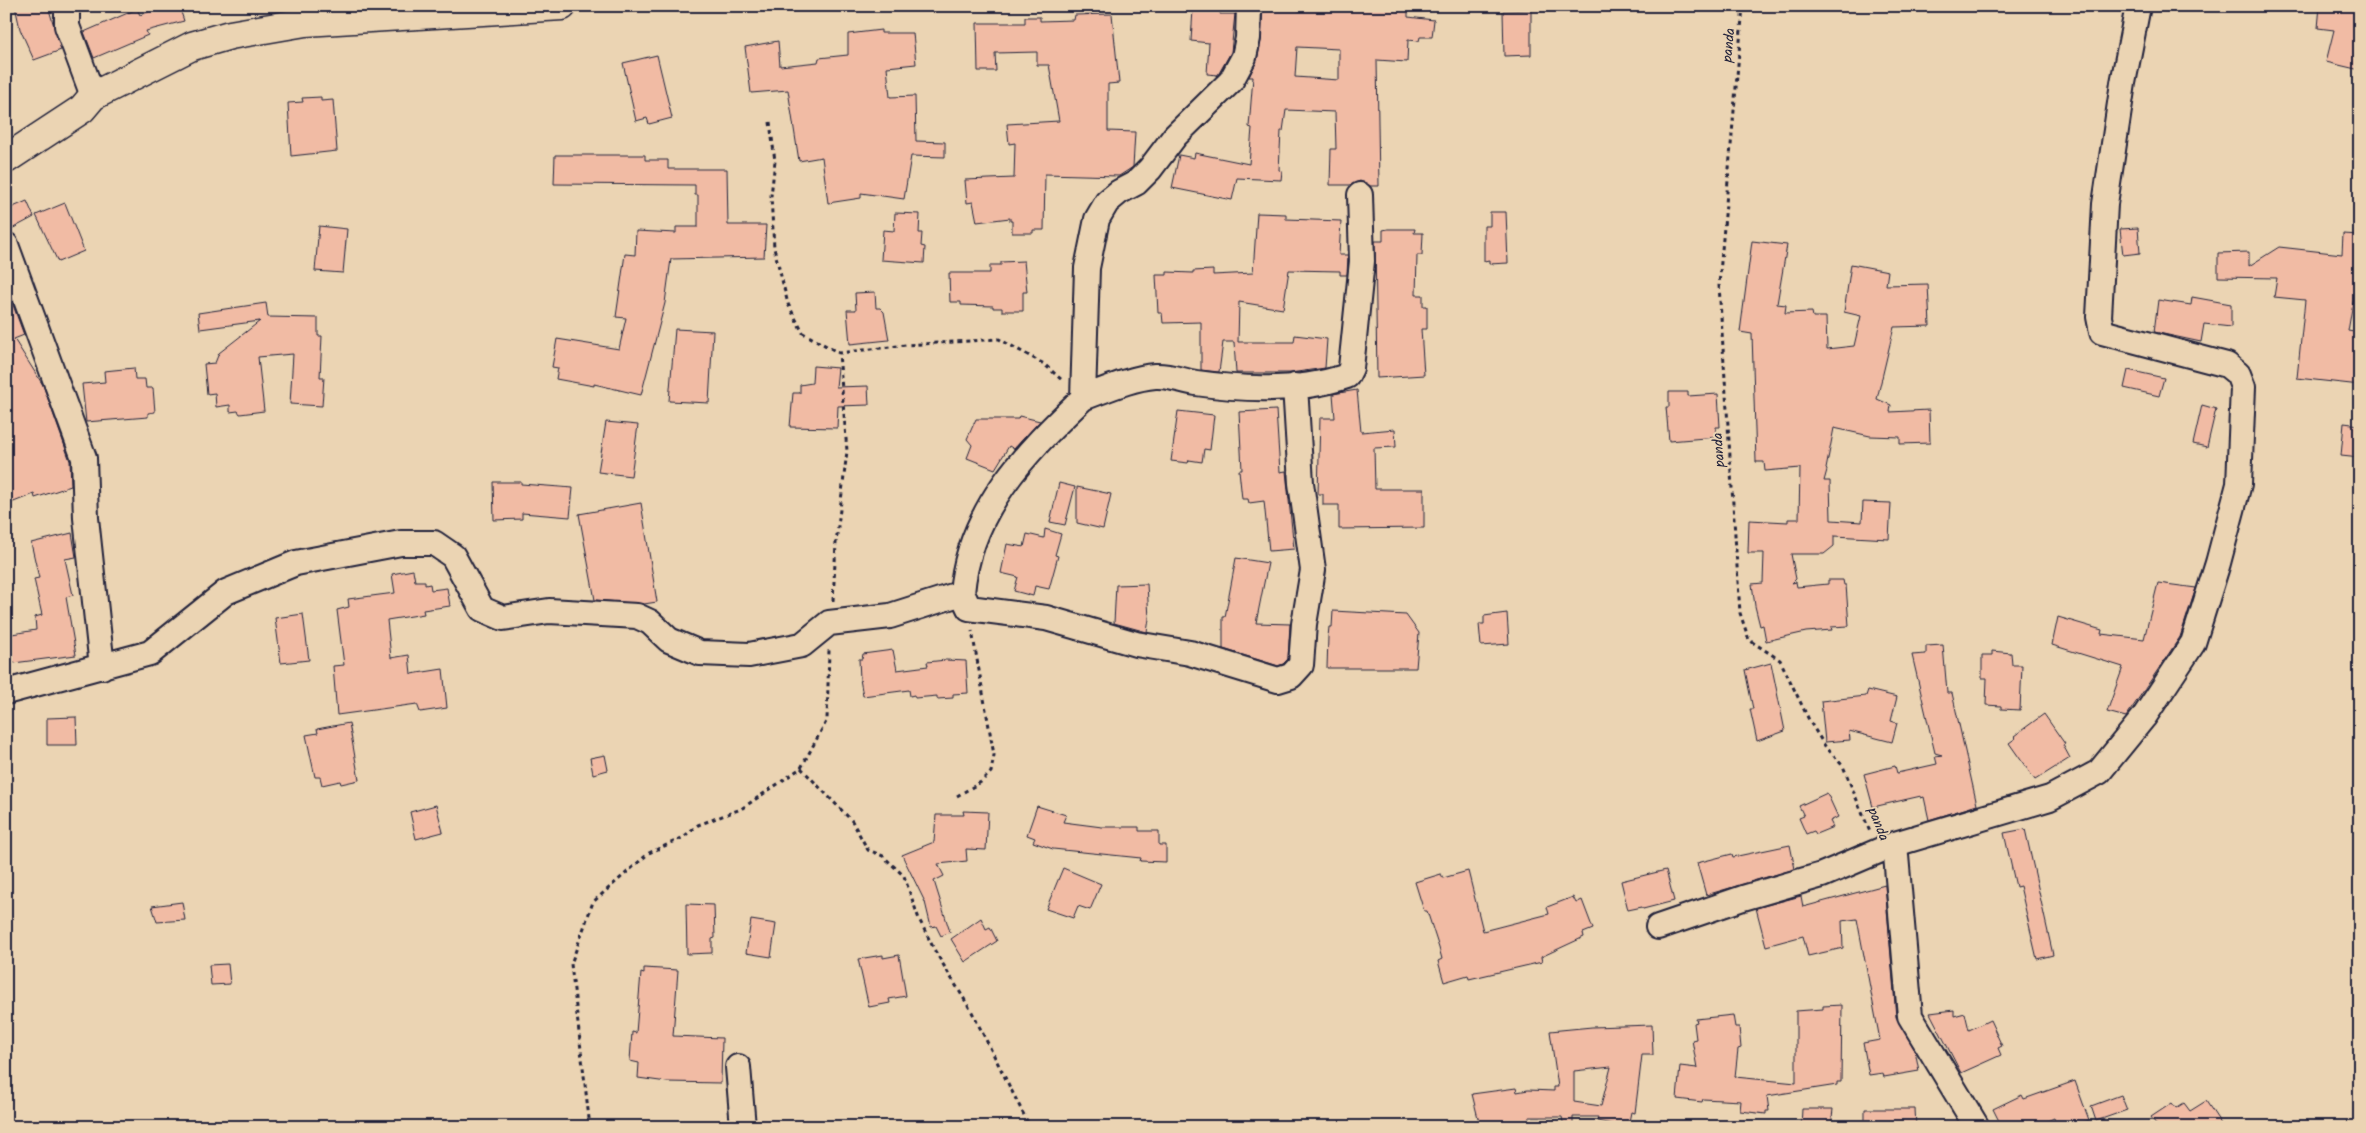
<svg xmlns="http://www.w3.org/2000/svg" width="2366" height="1133" font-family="Kalam,sans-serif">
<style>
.building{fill:#f1bba4;stroke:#22223b;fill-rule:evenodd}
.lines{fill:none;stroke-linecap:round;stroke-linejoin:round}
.street-casing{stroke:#22223b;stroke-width:28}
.primary-casing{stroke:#22223b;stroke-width:31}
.path{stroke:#22223b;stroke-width:3;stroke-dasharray:4 4;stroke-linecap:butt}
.street{stroke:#ebd4b3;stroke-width:24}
.primary{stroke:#ebd4b3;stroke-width:28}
.labels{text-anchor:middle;stroke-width:4;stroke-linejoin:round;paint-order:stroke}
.street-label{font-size:14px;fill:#22223b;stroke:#ebd4b3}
</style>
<rect width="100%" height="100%" fill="#ebd4b3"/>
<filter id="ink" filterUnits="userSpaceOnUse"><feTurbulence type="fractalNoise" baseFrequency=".02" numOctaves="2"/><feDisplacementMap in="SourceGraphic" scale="10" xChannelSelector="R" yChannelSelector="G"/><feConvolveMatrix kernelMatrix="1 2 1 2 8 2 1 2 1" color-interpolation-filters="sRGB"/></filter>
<g filter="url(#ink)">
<!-- building -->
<path class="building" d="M15,6H48L61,50L34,60L20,29Z
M164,6H179L184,21L146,31L148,35L94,58L84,32L137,9L140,15Z
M1338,6L1408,8V17L1434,20L1432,37H1420L1419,41L1408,40L1407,62L1377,60L1379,186H1370L1360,181L1351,185H1330L1331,149H1336L1335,112L1286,110L1283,131H1281L1279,170L1282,171L1281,180L1237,178L1232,200L1172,188L1179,155L1194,158L1195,153L1249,164L1252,128L1249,127L1253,77H1249L1257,60L1261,41L1263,8L1298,9V11ZM1297,47L1339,49V80L1295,77Z
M2320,6H2360V70L2326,62L2334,30L2318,28Z
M1193,9L1220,10V14H1235L1231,52L1218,75L1207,74L1209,43L1191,41Z
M1531,10V55L1504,56L1503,11Z
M1112,14L1119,83L1108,84V131L1135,132L1133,167L1119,176L1045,174L1044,230H1033V233H1012V221H1010V218L977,222L973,202L967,203L965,180L1014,178L1015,143L1009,144L1007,124L1059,121L1049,65H1037V52L995,53L996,71H978L977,23H1025V17H1040V21L1074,20L1075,15Z
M881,30V33H913L916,64L887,67L890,97L915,96L916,141L945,142V157L911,156L904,199L861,193V198L828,203L822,157L799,161L788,90L751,93L745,47L778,41L780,66L818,62L819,58L848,55V34Z
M657,55L672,118L649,124L647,118L636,121L623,63Z
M321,97V101L333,100L337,151L291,156L288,103L303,102L302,98Z
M555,155H645V160H668V169H727L728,225H766L764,257L671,259L665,303L641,395L594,384V386L556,379L558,368L552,367L557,339L619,349L626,318L616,317L625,254L635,255L636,231L676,233V227H698V195H695V185L554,184Z
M27,201L34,217L6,232V210Z
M65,203L84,251L58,262L36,215Z
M1490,212H1506L1508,263L1489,264V260L1484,261V226H1490Z
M895,213L920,214L919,233H922L921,246L925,247L924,263L881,260L883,230L894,231Z
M1257,213L1286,214V219L1341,221L1339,255H1348L1347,275H1340V271L1289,270L1283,309L1239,302L1238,342H1294L1295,335L1327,339L1325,368L1290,373H1236L1234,342H1223L1219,372L1201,370V322L1163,323L1162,313H1158L1156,275H1167V272L1193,273V271L1213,270V275L1253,273Z
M319,226L347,229L343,273L315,271Z
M2138,228L2140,253L2123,255L2120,229Z
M1388,229H1415L1414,233H1423L1422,255H1417L1416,295H1423V306H1427V329H1421L1424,375L1377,378L1375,241H1383V230Z
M2343,234L2360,235V263L2348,331L2360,333V385L2297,378L2305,300L2274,297L2277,278L2218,277V253L2249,252V266L2279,247L2342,254Z
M1752,241L1787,245L1777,304L1786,305L1785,313L1812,312L1813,317H1826L1827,349L1854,346L1861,316L1844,312L1851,264L1888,271L1886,285L1928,284L1930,326L1894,327L1877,399L1891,405L1890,412L1929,410L1930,443L1900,444V437L1870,436L1834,428L1826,469L1827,470L1824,481H1830L1831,520L1862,522L1863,502L1891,503L1889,539L1834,536V546L1824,554H1791L1796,579L1792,583L1796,582L1797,587L1828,584V580H1843L1844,585H1846L1849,626L1831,627L1832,630L1806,632L1766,641L1763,625L1760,626L1755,606L1752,584L1763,583L1764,553H1748L1749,520L1788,522V519H1799L1800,468L1765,471L1764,462H1756L1752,334L1740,332Z
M1024,261L1027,292H1023V311H1002V308H993V306L961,305V302H950L949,273H990V265H1001V262Z
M6,286L24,335L14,339L43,385L70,461L71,486L35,498L34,494L6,505Z
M875,292L876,308H880L884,312L889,340L850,344L847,310H856L855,293Z
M2192,297L2231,304V327L2204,324L2201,342L2154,332L2158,300L2191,305Z
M266,303L268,317L318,318V336H322L320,377H324L322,406L290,404L293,354L258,357L264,411L240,414L238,411L230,412V405L216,407L215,393L207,394L204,364L215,363L219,353L260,321L200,329L198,313Z
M675,329L713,331L709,403L669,401Z
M813,366L838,368L836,387L868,386L869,405L838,406L837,428L790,427L793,393H800V385L812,383Z
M134,368L135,379H145L146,388H153L155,412L148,413V417L86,422L82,384L105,382L104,371Z
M2128,370L2164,378L2159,396L2124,388Z
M1357,390L1361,432L1395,429L1396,447L1374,448L1375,489H1424V528L1339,529V505H1323V494H1318L1320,418H1335L1333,394Z
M1669,392H1688V396L1718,394L1720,427H1716L1717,437L1669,441L1666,407H1669Z
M2202,405L2216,409L2207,447L2193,444Z
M1276,410L1280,472L1286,471L1294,549L1269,551L1264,501L1249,503L1248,499H1242L1239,470H1242L1239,412Z
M1178,411L1214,415L1210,450L1204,449L1202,462L1189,460L1188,463L1171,461Z
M1019,416L1040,421L1014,449L1009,446L995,469L967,458L972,445L967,439L976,419H1018Z
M606,422L638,425L631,476L598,472Z
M2344,423L2360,425V458L2341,456Z
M493,482H521V484L573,488L570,517L522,513V519L494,520Z
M1059,483L1075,487L1065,525L1050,522Z
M1077,487L1111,494L1103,529L1077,523Z
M641,503L657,602L644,604L595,600L579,514Z
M1045,529L1061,534L1055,555L1058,556L1049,589L1035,586L1033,596L1014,591L1018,577L1001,573L1007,544L1024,547L1027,534L1044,538Z
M72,533L76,557L65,559L73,595L66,597L76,655L6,664V635L36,630L35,617L42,615L34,579L39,578L31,543Z
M1236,558L1268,563L1256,623L1290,624L1288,659L1283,664L1278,666L1223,649V617H1225Z
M413,570L415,581H425V585L430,584L431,590L447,588L450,606L423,610L424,614L387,620L391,658L409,655L411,674L443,669L447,708L420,712L417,704L337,715L333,666L344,665L337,610L349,607L348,599L395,593L392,574Z
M2158,583L2196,588L2180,637L2126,717L2107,712L2123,667L2052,645L2058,617L2102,630L2101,634L2144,639Z
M1147,584L1149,619L1147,632L1114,623L1116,585Z
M1333,611L1406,615L1419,633L1416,668H1327L1328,637L1329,627H1332Z
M1507,613L1509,644L1481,646L1479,624H1484V616Z
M303,614L309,660L281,663L275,618Z
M1943,645L1947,693H1952L1977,805L1929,820L1924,797L1921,798V796L1873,807L1864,774L1895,766L1897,773L1937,764L1935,756L1942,755L1935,753L1912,655L1926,654V646Z
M893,650L897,670L928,666L927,662L946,660L966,661L968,693L953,694V698L937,699V696L915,698L914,695L910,696L909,690L863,696L860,679L859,659H862L863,654Z
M1992,651L2011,653L2012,665H2022L2020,710L2001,709V706L1986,705L1987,678H1982V655H1992Z
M1771,663L1785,731L1757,741L1750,709H1753L1745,670Z
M1868,690L1897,697L1891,721L1897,723L1892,742L1849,731L1850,740L1825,742L1821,701L1866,696Z
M2044,714L2065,744L2063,745L2070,758L2035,780L2009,743L2016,738L2014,736Z
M76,717L77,745H47V718Z
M349,723L359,780L341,784L340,781L322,785L320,777H315L306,735L318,733L317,729Z
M605,755L608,770L593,774L590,758Z
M1827,793L1838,817L1830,821L1833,827L1816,834L1814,831L1806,834L1799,818L1804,816L1799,806Z
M436,805L443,832L416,839L410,812Z
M1037,806L1066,815L1063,822L1102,827H1139V831H1159V845H1166V862L1140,861L1141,858L1053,849L1033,842L1035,838L1027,835Z
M963,811L988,812L986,850L966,849L967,861L938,864L944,876L934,881L950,932L941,936L936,926L931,927L925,902L902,855L934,842L936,815H964Z
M2025,829L2053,955L2037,959L2020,886L2016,887L2004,833Z
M1790,845L1795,869L1706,895L1697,863L1732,854L1733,857Z
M1063,868L1101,884L1090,910L1078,906L1073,918L1046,909Z
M1666,870L1674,901L1643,909L1642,907L1628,910L1621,881Z
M1468,871L1483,931L1549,914L1547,907L1573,897L1576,903L1582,900L1593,929L1583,933L1584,937L1541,957L1542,962L1469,979L1468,975L1444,982L1438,961L1442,959L1439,948L1427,911H1424L1415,882L1441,874L1443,878Z
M1885,885L1896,1017L1915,1050L1919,1071L1884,1077L1883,1073L1869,1075L1863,1043L1880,1040L1857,919L1842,921L1843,948L1808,956L1803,936L1766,946L1756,908L1801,896L1803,907Z
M182,902L185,920L157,922L152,906Z
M686,904L714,905L715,938L712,939V953L687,954Z
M981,918L986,929L990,927L997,941L965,962L951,939Z
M751,920L776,924L771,957L746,953Z
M883,955V958L899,955L906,996L889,999L890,1003L869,1007L858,959Z
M228,964L230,984L211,985L209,965Z
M644,968L678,970L673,1036L722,1038L721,1083L667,1082L638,1078L639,1063L630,1061L632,1032L636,1033L641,973L644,974Z
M1842,1005L1841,1082H1837V1085L1767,1096L1769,1111H1766V1114L1740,1111L1741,1101L1703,1099L1702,1102L1677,1099L1680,1066L1697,1068L1692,1040L1696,1039L1694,1023L1697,1022L1696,1019L1733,1015L1735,1027H1739L1741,1048L1738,1049L1735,1077L1796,1083V1011L1823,1009V1006Z
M1954,1010V1016L1965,1013L1969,1030L1990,1020L2002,1046L1998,1048L2001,1055L1961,1073L1930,1013Z
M1652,1025L1653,1055H1642L1635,1113L1631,1112L1628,1127L1597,1121L1598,1117H1573V1127H1564L1562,1117H1529V1120L1480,1126L1472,1094L1516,1088L1517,1092L1528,1090L1554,1091V1087H1558L1550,1031L1592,1027ZM1611,1067L1601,1106L1574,1102V1071Z
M2075,1081L2089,1120L2071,1127H2057L2054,1118L2034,1127H2002L1993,1109L2022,1095L2024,1099Z
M2121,1095L2127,1110L2096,1121L2091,1106Z
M2206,1101L2223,1127H2158L2151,1117L2172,1103L2176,1108L2184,1103L2190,1111Z
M1802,1109H1833L1831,1127H1801Z
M1865,1109H1915L1916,1127H1865Z"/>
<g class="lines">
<!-- street casing -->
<g class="street-casing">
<path id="street" d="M67,6V26L93,96
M6,245L84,458L86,518L102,667
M1083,398C1105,390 1131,378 1155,376C1170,375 1182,381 1196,383C1245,390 1300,392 1347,376L1351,368L1362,261L1360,195
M962,593L969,608L1046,618L1136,644L1190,653L1278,680L1291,676L1301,665L1304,624L1313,570L1301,483L1295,386
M6,692L150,653L226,592L296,563L401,543H434L453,556L482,609L503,618L549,611L637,616L650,622L669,640L700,653L749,655L802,645L829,623L890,616L962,593C969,510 1025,453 1083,398L1087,268L1097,219L1107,202L1119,192L1136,183L1150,169L1175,136L1231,81L1244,57L1248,38L1249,6
M1895,844L1910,1016L1977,1127
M1658,927L1743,898L1822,875L1895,844L2050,798L2099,772L2144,717L2193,643L2218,563L2239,484L2243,387L2238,374L2227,365L2102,332L2099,317L2105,204L2123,83L2138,6
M738,1067L743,1127"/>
</g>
<!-- primary casing -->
<g class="primary-casing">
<path id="primary" d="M6,159L82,109L93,96L192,46L230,35L305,22L562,6"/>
</g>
<!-- path -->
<path class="path" d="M1743,6L1719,285L1740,613L1749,640L1780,660L1810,722L1825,746L1843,766L1870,832
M770,122L775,161L771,196L774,248L788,304L803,333L839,353
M833,601L836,543L847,451L839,353L906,345L999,339L1044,364L1063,381
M801,768L852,821L868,850L883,856L904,876L919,919L935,951L972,1012L1030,1127
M957,796L981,782L991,772L994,755L972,631
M590,1127L571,964L593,902L649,853L682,838L698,825L741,809L801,768L827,720L829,650"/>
<!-- street -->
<use href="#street" class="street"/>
<!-- primary -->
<use href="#primary" class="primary"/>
</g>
</g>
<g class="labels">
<!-- street labels -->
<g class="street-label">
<text transform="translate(1728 45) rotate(-85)" y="5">panda</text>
<text transform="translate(1718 450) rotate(-94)" y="5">panda</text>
<text transform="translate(1879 824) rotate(68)" y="5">panda</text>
</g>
</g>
<!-- margin -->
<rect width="2366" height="1133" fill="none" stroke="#ebd4b3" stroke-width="25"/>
<rect x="12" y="12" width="2341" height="1108" fill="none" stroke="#22223b" stroke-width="2" filter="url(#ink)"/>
</svg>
